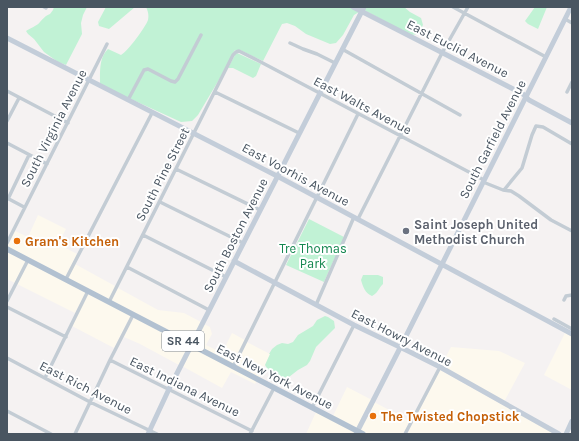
<svg xmlns="http://www.w3.org/2000/svg" width="579" height="441" font-family="Karla,sans-serif">
<style>
.commercial{fill:#fdf9ee}
.green{fill:#c1f2d5}
.lines{fill:none;stroke-linecap:round;stroke-linejoin:round}
.street{stroke:#c3ccd4;stroke-width:3.5}
.secondary{stroke:#c3cdd9;stroke-width:5}
.primary{stroke:#b2c1d1;stroke-width:5.5}
.worship-dot{fill:#6b7280;stroke:#fff;stroke-width:1.5}
.food-dot{fill:#e8710a;stroke:#fff;stroke-width:1.5}
.labels{text-anchor:middle;stroke-width:4;stroke-linejoin:round;paint-order:stroke}
.shield{fill:#fff;stroke:#808890;stroke-width:1}
.shield-label{font-size:12px;font-weight:bold;fill:#495561}
.street-label{font-size:13px;fill:#495561;stroke:#fff}
.worship-label{font-size:13px;font-weight:bold;fill:#5b616d;stroke:#fff;text-anchor:start}
.food-label{font-size:13px;font-weight:bold;fill:#c56008;stroke:#fff;text-anchor:start}
.park-label{font-size:13px;fill:#158750;stroke:#fff}
</style>
<rect width="100%" height="100%" fill="#f5f2f2"/>
<!-- commercial -->
<path class="commercial" d="M38,215L66,229L58,244L77,254L65,277L7,247L15,231L28,237Z
M7,251L26,261L15,283L7,279Z
M28,262L86,292L75,313L17,284Z
M75,264L115,286L109,300L68,279Z
M118,288L158,310L184,313L201,322L191,342L111,301Z
M88,293L131,315L114,348L72,326Z
M134,317L189,346L179,365L140,344L124,337Z
M204,324L210,327L212,334L206,345L222,353L232,333L245,340L233,364L194,344Z
M565,333L572,337V390L544,375Z
M247,342L270,354L259,378L236,366Z
M192,347L257,381L255,384L231,372L222,388L182,366Z
M451,347L499,351L525,363L504,402L441,366Z
M440,370L555,434H407Z
M347,387L372,400L357,429L333,416Z
M374,402L410,421L403,434H367L360,430Z
M316,412L355,432L354,434H306Z"/>
<!-- green -->
<path class="green" d="M54,7H87L83,15L81,23L82,34L66,65L58,62L44,52L34,39L28,34L26,31C30,28 37,26 40,22C44,18 45,16 50,14L53,10Z
M106,7H135L109,29L99,26L98,22Z
M145,7H349L359,12L354,15L343,35L336,43L330,44L306,34L295,26L287,23L282,24L263,61L240,50H235L233,53L220,78L198,115L192,121L181,122L122,95L100,84C100,72 99,57 108,49L121,55C128,51 145,28 148,20C149,15 148,11 146,7Z
M365,7H404L410,12L421,18L423,25L418,34L411,35L364,10Z
M535,7H547L538,29L528,24L525,21Z
M237,53L261,64L256,76L253,78L233,68H228L235,55Z
M309,219L344,237L324,282L286,265Z
M363,275H378L383,277V284C378,289 378,293 372,296C365,293 363,287 361,280Z
M325,316L328,317L334,321L335,328L316,347L310,361L307,365L298,370L289,377L284,378L271,374L265,365L270,354H269L272,349L277,345L282,343L288,344L293,342L298,335L313,326L317,320Z"/>
<g class="lines">
<!-- street -->
<path class="street" d="M44,7L46,8
M453,7L546,57
M565,19L572,23
M290,43L303,49L317,54L335,63
M342,49L460,115
M7,91L68,123
M215,92L299,133
M567,92L572,82
M128,100L144,70L148,69L171,81L175,82L178,79L201,35
M7,121L19,98
M7,143L47,164
M176,169L260,210
M483,182L503,190L511,191L519,196L551,220L572,231
M504,190L522,168L532,135L536,126L543,127L572,144
M7,198L24,207
M8,199L29,155
M160,202L243,243
M358,219L442,53L468,7
M143,235L226,277
M7,243L107,44
M127,267L209,310
M66,279L152,113
M564,300L566,296L572,295
M7,301L28,260
M109,302L233,55L236,52L239,51L257,60L484,180
M316,305L354,217
M7,307L66,337
M554,319L572,329
M7,358L90,402L157,434
M110,360L252,431
M233,367L358,114
M45,378L88,291
M312,408L354,325
M7,411L51,434
M75,434L110,360L133,315
M250,434L274,388
M405,434L440,367"/>
<!-- secondary -->
<path class="secondary" d="M353,7L523,94L529,100L572,123
M7,38L277,176L572,334
M234,261L354,325L408,351L440,367L559,434
M148,434L169,389L364,7
M356,434L400,348L571,7
M566,434L572,421"/>
<!-- primary -->
<path class="primary" d="M7,249L363,434"/>
</g>
<!-- markers -->
<circle class="worship-dot" cx="406" cy="231" r="4"/>
<g class="food-dot">
<circle cx="17" cy="241" r="4"/>
<circle cx="373" cy="416" r="4"/>
</g>
<g class="labels">
<!-- shield labels -->
<rect class="shield" x="162" y="331" width="42" height="20" rx="3"/>
<g class="shield-label">
<text x="183" y="345">SR 44</text>
</g>
<!-- street labels -->
<g class="street-label">
<text transform="translate(458 48) rotate(27)" y="5">East Euclid Avenue</text>
<text transform="translate(363 105) rotate(28)" y="5">East Walts Avenue</text>
<text transform="translate(53 128) rotate(-63)" y="5">South Virginia Avenue</text>
<text transform="translate(492 139) rotate(-63)" y="5">South Garfield Avenue</text>
<text transform="translate(162 174) rotate(-63)" y="5">South Pine Street</text>
<text transform="translate(296 174) rotate(28)" y="5">East Voorhis Avenue</text>
<text transform="translate(235 235) rotate(-63)" y="5">South Boston Avenue</text>
<text transform="translate(402 337) rotate(27)" y="5">East Howry Avenue</text>
<text transform="translate(275 376) rotate(27)" y="5">East New York Avenue</text>
<text transform="translate(185 386) rotate(26)" y="5">East Indiana Avenue</text>
<text transform="translate(86 387) rotate(27)" y="5">East Rich Avenue</text>
</g>
<!-- worship labels -->
<g class="worship-label">
<text x="414" y="229">Saint Joseph United<tspan x="414" dy="15">Methodist Church</tspan></text>
</g>
<!-- food labels -->
<g class="food-label">
<text x="25" y="246">Gram's Kitchen</text>
<text x="381" y="421">The Twisted Chopstick</text>
</g>
<!-- park labels -->
<g class="park-label">
<text x="313" y="253">Tre Thomas<tspan x="313" dy="15">Park</tspan></text>
</g>
</g>
<!-- border -->
<rect width="579" height="441" fill="none" stroke="#495561" stroke-width="16"/>
</svg>
